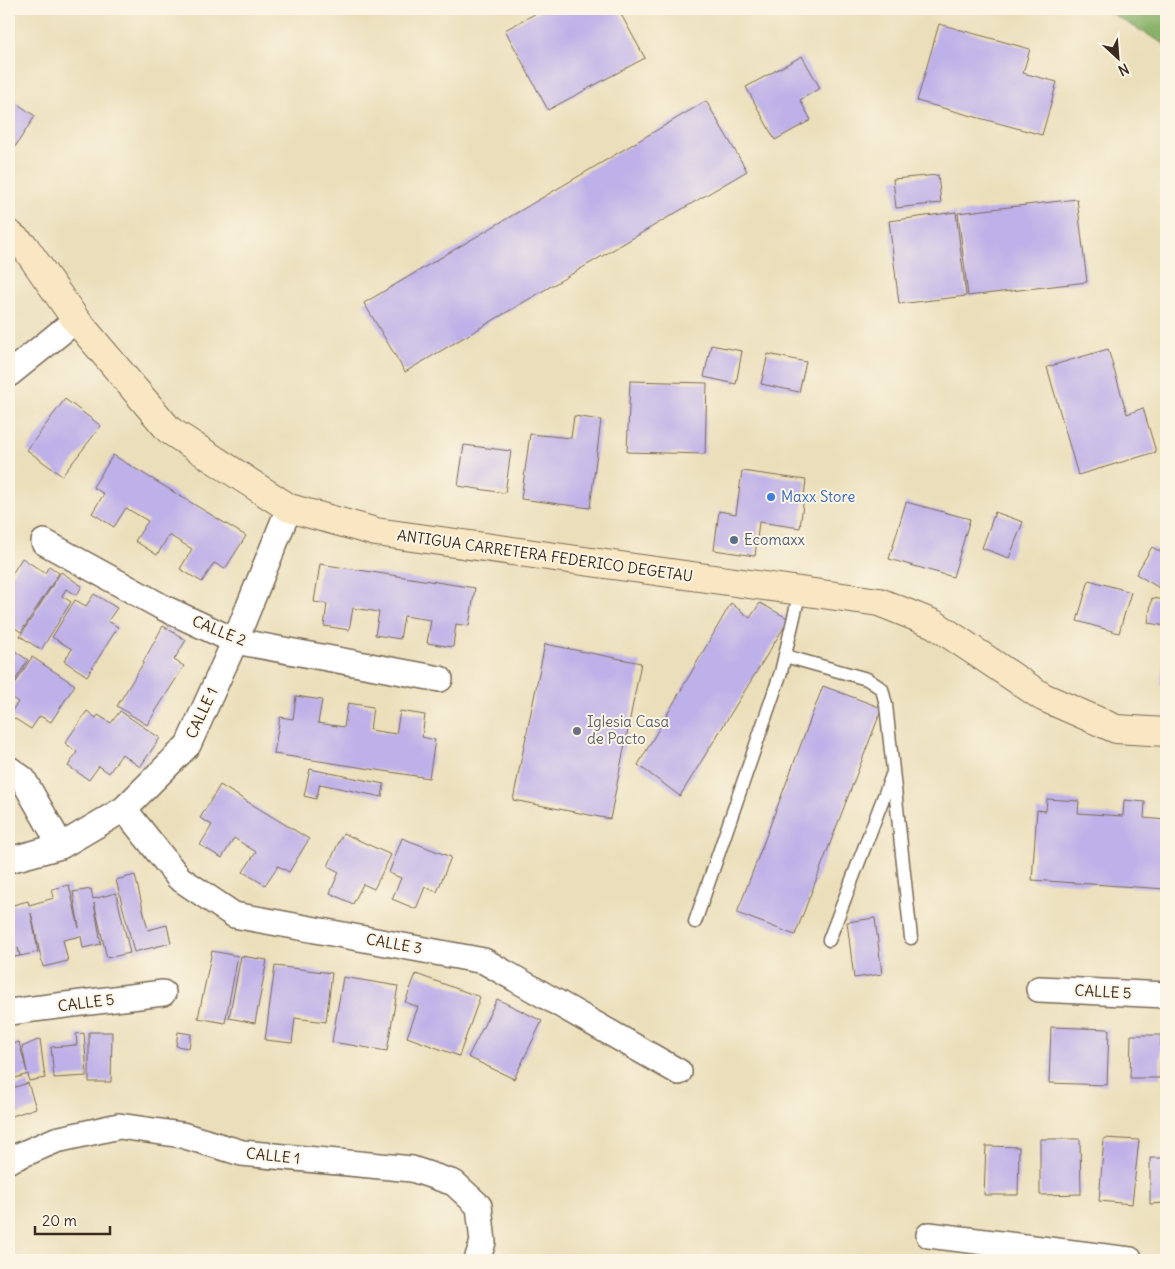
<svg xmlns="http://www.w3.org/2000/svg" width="1175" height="1269" font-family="Delius,sans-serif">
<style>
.forest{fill:#86b068;stroke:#606d43}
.building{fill:#beb0e8}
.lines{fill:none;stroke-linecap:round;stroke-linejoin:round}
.lane-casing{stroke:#796955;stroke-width:15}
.street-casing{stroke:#796955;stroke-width:28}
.secondary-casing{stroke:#796955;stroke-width:30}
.lane{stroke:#fff;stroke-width:12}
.street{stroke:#fff;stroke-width:25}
.secondary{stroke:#f9e7c3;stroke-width:28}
.shop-dot{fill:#3f7fe0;stroke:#fcf5e5;stroke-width:2}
.service-dot{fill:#5c6f8a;stroke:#fcf5e5;stroke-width:2}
.worship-dot{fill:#6b7280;stroke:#fcf5e5;stroke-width:2}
.labels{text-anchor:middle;stroke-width:4;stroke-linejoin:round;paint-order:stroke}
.shop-label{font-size:15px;fill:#366cbe;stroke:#fcf5e5;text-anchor:start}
.service-label{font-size:15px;fill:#4e5e75;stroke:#fcf5e5;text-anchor:start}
.street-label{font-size:15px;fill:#3b2a1e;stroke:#fcf5e5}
.worship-label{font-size:15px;fill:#5b616d;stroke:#fcf5e5;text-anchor:start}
</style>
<rect width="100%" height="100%" fill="#fcf5e5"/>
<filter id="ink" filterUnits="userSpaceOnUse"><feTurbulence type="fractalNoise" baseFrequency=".02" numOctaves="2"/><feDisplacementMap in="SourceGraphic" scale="10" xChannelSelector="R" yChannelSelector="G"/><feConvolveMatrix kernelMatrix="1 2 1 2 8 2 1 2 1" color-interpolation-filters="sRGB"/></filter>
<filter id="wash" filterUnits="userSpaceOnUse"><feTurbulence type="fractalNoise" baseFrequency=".0096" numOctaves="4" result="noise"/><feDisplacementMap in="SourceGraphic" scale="20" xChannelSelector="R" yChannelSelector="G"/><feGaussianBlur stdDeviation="1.12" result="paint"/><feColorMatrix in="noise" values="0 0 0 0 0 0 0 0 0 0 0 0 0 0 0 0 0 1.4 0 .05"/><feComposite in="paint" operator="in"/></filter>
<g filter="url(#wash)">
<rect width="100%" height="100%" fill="#ebdfbb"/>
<!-- forest -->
<path class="forest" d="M1103,9H1160L1166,12V45Z"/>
<g id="blocks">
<!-- building -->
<path class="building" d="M544,9H618L645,58L548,110L505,30Z
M939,24L1030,49L1023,73L1057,82L1042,135L917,101Z
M802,56L820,88L800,100L811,120L775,140L746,87Z
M9,98L35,116L9,156Z
M706,101L747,171L405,372L364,303Z
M938,175L941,203L896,208L893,179Z
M1077,199L1087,282L968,296L958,213Z
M956,212L966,296L899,304L889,221Z
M711,345L742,351L736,384L704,377Z
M1108,349L1127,414L1143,408L1156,452L1078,475L1047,367Z
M768,354L806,362L799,392L761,384Z
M630,381L707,383L705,454L627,452Z
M65,399L101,426L62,476L27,450Z
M574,416L601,420L590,508L521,499L530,434L571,438Z
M464,445L511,451L505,493L458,486Z
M113,455L246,536L225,569L214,563L202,582L180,569L192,549L169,535L157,555L135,541L148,521L126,508L114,527L92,513L104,494L93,487Z
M742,471L806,480L800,528L759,522L755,556L714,550L719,511L736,514Z
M906,502L970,519L953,577L889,559Z
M995,512L1023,522L1009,558L982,548Z
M1152,547L1166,555V592L1136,574Z
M22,558L45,573L49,566L59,573L21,632L9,624V579Z
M320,564L475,588L469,626L456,624L453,647L427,643L431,620L417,618L404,616L400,639L375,635L379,612L353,608L349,630L324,626L327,604L314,602Z
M61,572L82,586L77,595L66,589L62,596L71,602L41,650L20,636Z
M1089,580L1131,592L1119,633L1077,621Z
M94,594L117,608L108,621L118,627L87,676L64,661L72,649L52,637L75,600L86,606Z
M1152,598L1166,600V626L1148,623Z
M731,603L750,618L760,603L789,619L680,796L638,765Z
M163,626L186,640L174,660L184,666L147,725L117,706L144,662H143Z
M545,644L641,663L610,819L513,800Z
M9,647L28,660L9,690Z
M1165,656H1166V686L1160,685Z
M32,657L75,685L51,722L40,716L31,729L9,715L18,702L9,696V693Z
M823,686L882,708L795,935L737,913Z
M296,696L322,700L318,723L344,727L348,703L373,707L370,730L396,734L400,711L425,715L422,737L435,740L429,778L274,754L280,717L293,719Z
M87,711L96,718L98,715L111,723L120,711L160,738L140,767L122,754L109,773L99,766L89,780L68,766L77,752L65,743Z
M310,769L384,784L382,797L320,784L316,799L304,796Z
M220,785L309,839L289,872L278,866L265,885L243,872L256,852L234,838L222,858L200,845L212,825L200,818Z
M1047,799L1079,801L1078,813L1123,816L1124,800L1145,802L1144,818L1166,820V889L1032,880L1037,810L1046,811Z
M343,833L391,855L374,889L363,884L353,904L330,893L339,872L328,866Z
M402,838L451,857L437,892L425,887L416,909L392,899L401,878L389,873Z
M135,875L148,930L167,925L171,943L134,952L116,880Z
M69,885L79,928L73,892L91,889L93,899L116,893L130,953L107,958L94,903L101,944L83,948L81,936L63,940L68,961L43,967L31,913L38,952L20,956L18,948L20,956L9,958V906L28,901L29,905L54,898L52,889Z
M875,918L882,974L854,978L847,922Z
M212,951L238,956L225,1023L198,1018Z
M241,956L267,960L255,1023L229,1018Z
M275,966L332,973L326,1022L295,1018L292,1043L265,1040Z
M416,974L480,997L459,1056L407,1037L418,1007L405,1002Z
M343,977L398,986L387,1051L332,1042Z
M497,999L542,1021L514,1079L468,1057Z
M1051,1027L1109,1029L1107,1085L1049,1083Z
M89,1032H112L111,1082H89Z
M178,1032L191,1034L189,1048L176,1046Z
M84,1033L87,1076L54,1078L51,1047L77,1045L76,1034Z
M1131,1035H1161L1160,1078H1130Z
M40,1039L45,1078L29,1081L28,1074L9,1080V1045L19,1042L27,1072L22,1047Z
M28,1083L36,1108L9,1117V1089Z
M1104,1138L1139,1140L1132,1204L1099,1201Z
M1040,1139H1080L1081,1194L1040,1195Z
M986,1146L1019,1147L1018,1195H984Z
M1150,1158H1166V1203L1150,1204Z"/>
</g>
</g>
<g filter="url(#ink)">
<use href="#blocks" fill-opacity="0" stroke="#796955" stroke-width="1"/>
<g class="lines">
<!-- lane casing -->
<g class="lane-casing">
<path id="lane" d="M785,656L867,679L882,689L886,705L911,938
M695,922L781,672L800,591
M829,940L892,775"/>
</g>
<!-- street casing -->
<g class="street-casing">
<path id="street" d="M9,374L76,320
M44,542L164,608L235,641L440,679
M9,769L23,779L61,846
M124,809L179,878L234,915L484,961L679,1072
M9,860L61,846L124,809L188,745L235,641L289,508
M1039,989L1166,995
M9,1012L163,993
M9,1160L56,1140L119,1126L182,1135L242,1153L412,1169L454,1183L479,1206L483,1242L477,1260
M929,1235L1130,1260"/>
</g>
<!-- secondary casing -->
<g class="secondary-casing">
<path id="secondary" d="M9,234L25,247L76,320L169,430L289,508L376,532L879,602L934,624L1043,697L1116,729L1166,732"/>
</g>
<!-- lane -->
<use href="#lane" class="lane"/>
<!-- street -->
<use href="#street" class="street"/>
<!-- secondary -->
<use href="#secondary" class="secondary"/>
</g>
</g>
<!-- markers -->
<circle class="shop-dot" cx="771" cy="497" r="5"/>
<circle class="service-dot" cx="734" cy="540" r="5"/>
<circle class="worship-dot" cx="577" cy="731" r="5"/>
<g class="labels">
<!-- shop labels -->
<g class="shop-label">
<text x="781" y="502">Maxx Store</text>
</g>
<!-- service labels -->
<g class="service-label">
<text x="744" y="545">Ecomaxx</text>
</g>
<!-- street labels -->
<g class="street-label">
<text transform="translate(545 556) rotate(8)" y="5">ANTIGUA CARRETERA FEDERICO DEGETAU</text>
<text transform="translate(219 631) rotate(22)" y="5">CALLE 2</text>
<text transform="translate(202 713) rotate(-65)" y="5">CALLE 1</text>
<text transform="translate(394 944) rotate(10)" y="5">CALLE 3</text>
<text transform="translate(1103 992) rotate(3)" y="5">CALLE 5</text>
<text transform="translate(86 1003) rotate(-7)" y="5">CALLE 5</text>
<text transform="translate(273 1156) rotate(6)" y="5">CALLE 1</text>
</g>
<!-- worship labels -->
<g class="worship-label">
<text x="587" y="727">Iglesia Casa<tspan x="587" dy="17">de Pacto</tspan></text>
</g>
</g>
<!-- margin -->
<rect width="1175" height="1269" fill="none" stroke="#fcf5e5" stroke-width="30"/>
<!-- north arrow -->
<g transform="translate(1118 58) rotate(154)" stroke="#fcf5e5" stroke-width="4" paint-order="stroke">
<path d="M0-4L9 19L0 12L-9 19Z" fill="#3b2a1e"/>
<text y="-8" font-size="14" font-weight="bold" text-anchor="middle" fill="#3b2a1e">N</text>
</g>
<!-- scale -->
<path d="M35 1226v8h75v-8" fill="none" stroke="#3b2a1e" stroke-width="2.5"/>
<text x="42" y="1226" font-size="15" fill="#3b2a1e" stroke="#fcf5e5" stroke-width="4" paint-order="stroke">20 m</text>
</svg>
